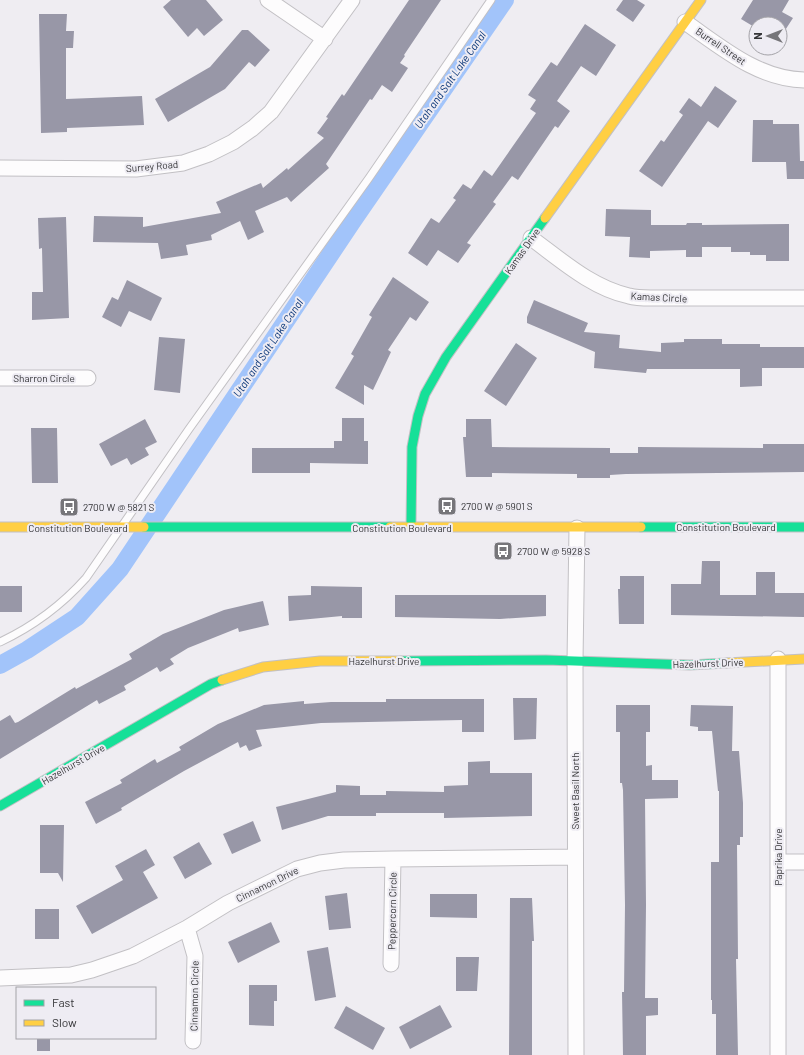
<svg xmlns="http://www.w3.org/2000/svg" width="804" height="1055" font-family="Barlow,sans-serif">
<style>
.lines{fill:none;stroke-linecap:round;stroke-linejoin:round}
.canal{stroke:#a2c4fa;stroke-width:18}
.building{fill:#9897a7}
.lane-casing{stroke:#c2c0c4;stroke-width:9}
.street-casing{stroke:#c2c0c4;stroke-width:17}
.fast-casing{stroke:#c2c0c4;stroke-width:11}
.slow-casing{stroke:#c2c0c4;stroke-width:11}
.lane{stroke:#fdfcfd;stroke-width:7}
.street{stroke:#fdfcfd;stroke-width:15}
.fast{stroke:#16e098;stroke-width:9}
.slow{stroke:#ffcf43;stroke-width:9}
.labels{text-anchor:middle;stroke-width:4;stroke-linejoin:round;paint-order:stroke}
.street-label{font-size:10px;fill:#353538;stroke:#eeecf3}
.poi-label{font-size:10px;fill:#353538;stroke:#eeecf3;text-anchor:start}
.water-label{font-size:11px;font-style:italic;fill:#0b3779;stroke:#eeecf3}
</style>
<rect width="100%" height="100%" fill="#efedf2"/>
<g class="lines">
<!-- canal -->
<path class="canal" d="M0,665L27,650L77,617L120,569L352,222L505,0"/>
</g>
<!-- building -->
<path class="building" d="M171,0H206L223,20L204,36L197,28L188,37L163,7Z
M409,0H441L404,55L405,56L400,63L408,68L392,92L382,85L372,100L370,99L326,164L329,168L291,202L287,197L255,211L264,232L248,240L240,221L211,235L212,240L186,245L188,255L161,259L158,243L93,242L94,216L143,217V227L221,213L216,202L261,183L263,188L287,168L288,170L324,138L317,133L328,118L326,117L342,94L344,96Z
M623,0H637L645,5L633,22L616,10Z
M753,0H789L782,12L793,18L780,38V24H756V28L741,19Z
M39,14H67L66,31H74L73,48H66V99L142,96L144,125L67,128V132L41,133Z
M585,24L616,45L596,76L581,66L557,101L570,111L558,128L555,126L518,180L512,176L493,202L496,204L467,243L471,245L458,263L438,250L427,266L408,253L431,218L439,223L456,200L453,198L463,184L471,189L484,170L492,176L536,113L530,109L536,100L528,95L551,62L557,66Z
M242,30H248L270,50L255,67L249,62L225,89L168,122L155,99L210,67Z
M715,86L737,101L718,128L708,121L662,187L639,171L661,140L664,142L683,115L679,112L689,98L701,107Z
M753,120H773V124H799L800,161H804V179H787L786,162H752Z
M606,209L651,210V225H686L687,223H702V225L789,224V261H766V255H750V252H731V247H702V257H686V250L650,251V258L629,257L630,237L605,236Z
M66,217L69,318L32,320V292H43L42,248L39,249L38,218Z
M393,277L429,302L416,321L410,317L388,350L391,352L373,390L364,385V405L335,388L354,356L351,354L372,317L369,315Z
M127,280L162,298L151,321L129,311L121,327L102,317L112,297L118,300Z
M534,300L588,323L584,332L620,335L619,348L661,352V343L684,342V339H722V344H760V347H804V368H762V386L740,387V369H647L646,373L594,368L595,352L527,323V317Z
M159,337L185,339L180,393L154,390Z
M516,343L537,358L506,406L484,391Z
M342,418H364V441H368V464L310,463V473H252V448H334V441H342Z
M145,419L157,442L145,448L149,455L131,465L127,458L111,466L99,444Z
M466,419H491L492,447L610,448V453H638V447L763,448V444H804V472L626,474L610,475V478H577V474L492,473V477H466L463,437H466Z
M31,428H57L58,483H32Z
M702,561H720V595H756V572H775V593H804V617L671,615V584H701Z
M620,576H644V624H619L618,589H620Z
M0,586H22V612H0Z
M311,586L362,587V618H342V616L289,621L288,596L311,595Z
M395,595H546V616L500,619L395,617Z
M263,601L269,625L239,632L238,628L188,648L170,659L174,664L160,672L157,667L124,686L126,690L99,704L97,700L0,759V721L10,715L15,723L18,722L75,687L76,689L132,659L129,654L163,634L224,610Z
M513,698H537L536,739L514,740Z
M386,699H484V732H462V720L321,723L256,730L262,746L249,751L246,745L240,748L238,742L184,771L121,808L122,810L96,824L85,802L122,783L120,780L155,759L157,763L181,750L179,747L218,724L264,705L304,701V704L331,702H386Z
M616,705H650V732H646V766L652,765V780H678V798L645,799L646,905L645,998H658V1015L646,1016V1055H623L622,992H624L625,905L623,790L622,783H620V732H616Z
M691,705L733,706L732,751H739L743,803V837H740V845H737L738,959H736L738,1055H716V1014H712V1000H711V862H719V791H718L712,731H698V727L690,726Z
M490,761V773H532V816L444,818V813H376V816H328L282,830L276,807L336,792V785L360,786V795H386V791L444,792V786L468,785V762Z
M253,821L261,841L232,854L223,834Z
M40,825H64L63,882L58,873H40Z
M199,842L212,864L185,879L173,857Z
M146,849L155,865L143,872L158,898L92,934L76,906L123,880L115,866Z
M347,893L351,928L329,930L325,896Z
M430,894H477V918L430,917Z
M510,898H532L534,941H532V1055H509Z
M35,909H59V939H35Z
M271,922L280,942L238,963L228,942Z
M328,947L336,997L315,1001L307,951Z
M456,957H479L477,991H456Z
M249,985H277V1001H274V1026L249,1025Z
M440,1005L452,1027L410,1049L399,1027Z
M346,1006L385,1028L373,1050L334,1028Z
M37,1038H50V1051H37Z"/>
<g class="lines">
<!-- lane casing -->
<g class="lane-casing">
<path id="lane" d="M0,642C34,626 61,606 86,578L189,429L369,178L491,0"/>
</g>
<!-- street casing -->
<g class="street-casing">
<path id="street" d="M268,0L325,39
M685,22C721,47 758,79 804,80
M0,168L136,169L183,163L209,154L233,142L253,128L271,112L352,0
M531,238C561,260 592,288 629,296C636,298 644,298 651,298H804
M0,378H88
M778,862H804
M187,928L195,956L193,1041
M391,964L393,859
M0,978L71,975L92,970L133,956L187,928L228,903L297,869L320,863L344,860L393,859L575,857
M576,1055L575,661L577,528
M778,1055V659"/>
</g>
<!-- fast casing -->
<g class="fast-casing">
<path id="fast" d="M144,527H390
M641,527H804
M411,528L412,447L418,416L425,394L446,357L545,218
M401,661L546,660L690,665L726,663
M0,806L211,684L222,680"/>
</g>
<!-- slow casing -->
<g class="slow-casing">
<path id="slow" d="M545,218L701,0
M0,527H144
M390,527H641
M726,663L804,659
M222,680L263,667L320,661H401"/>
</g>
<!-- lane -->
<use href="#lane" class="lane"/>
<!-- street -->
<use href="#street" class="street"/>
<!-- fast -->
<use href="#fast" class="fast"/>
<!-- slow -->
<use href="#slow" class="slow"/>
</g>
<!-- icons -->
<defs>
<g id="bus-square" transform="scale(1)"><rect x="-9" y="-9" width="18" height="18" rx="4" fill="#767579" stroke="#eeecf3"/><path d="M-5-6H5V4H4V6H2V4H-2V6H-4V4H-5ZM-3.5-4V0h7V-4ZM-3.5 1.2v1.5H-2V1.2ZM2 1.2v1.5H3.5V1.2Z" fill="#fff"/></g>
</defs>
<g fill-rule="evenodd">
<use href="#bus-square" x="447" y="506"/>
<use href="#bus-square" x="69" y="507"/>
<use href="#bus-square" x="503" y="551"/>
</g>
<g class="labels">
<!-- street labels -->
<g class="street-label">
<text transform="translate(721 46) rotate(34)" y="4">Burrell Street</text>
<text transform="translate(152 166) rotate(-5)" y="4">Surrey Road</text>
<text transform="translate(522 251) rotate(-55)" y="4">Kamas Drive</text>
<text transform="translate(659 297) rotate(3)" y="4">Kamas Circle</text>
<text x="44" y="382">Sharron Circle</text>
<text x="726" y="531">Constitution Boulevard</text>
<text x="78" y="532">Constitution Boulevard</text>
<text x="402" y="532">Constitution Boulevard</text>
<text x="384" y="665">Hazelhurst Drive</text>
<text transform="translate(708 663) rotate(-2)" y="4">Hazelhurst Drive</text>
<text transform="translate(73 764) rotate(-30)" y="4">Hazelhurst Drive</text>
<text transform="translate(575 791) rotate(-90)" y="4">Sweet Basil North</text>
<text transform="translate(778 857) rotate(-90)" y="4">Paprika Drive</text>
<text transform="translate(267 884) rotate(-26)" y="4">Cinnamon Drive</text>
<text transform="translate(392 911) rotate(-89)" y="4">Peppercorn Circle</text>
<text transform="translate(194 996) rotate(-89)" y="4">Cinnamon Circle</text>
</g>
<!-- poi labels -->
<g class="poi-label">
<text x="461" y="510">2700 W @ 5901 S</text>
<text x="83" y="511">2700 W @ 5821 S</text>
<text x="517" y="555">2700 W @ 5928 S</text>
</g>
<!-- water labels -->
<g class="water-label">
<text transform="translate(450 80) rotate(-55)" y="4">Utah and Salt Lake Canal</text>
<text transform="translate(268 348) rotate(-56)" y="4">Utah and Salt Lake Canal</text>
</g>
</g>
<!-- legend -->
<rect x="16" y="987" width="140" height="52" fill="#eeecf3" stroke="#a4a3a8"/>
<rect x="24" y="1000" width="20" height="6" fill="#16e098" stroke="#a4a3a8"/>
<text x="52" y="1007" font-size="12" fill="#353538">Fast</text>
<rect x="24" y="1020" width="20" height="6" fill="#ffcf43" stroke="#a4a3a8"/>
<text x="52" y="1027" font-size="12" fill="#353538">Slow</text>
<!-- north arrow -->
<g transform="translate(768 36) rotate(270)"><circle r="19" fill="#eeecf3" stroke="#a4a3a8"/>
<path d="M0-3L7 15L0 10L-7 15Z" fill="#767579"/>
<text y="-6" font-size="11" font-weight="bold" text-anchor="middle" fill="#353538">N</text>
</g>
</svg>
